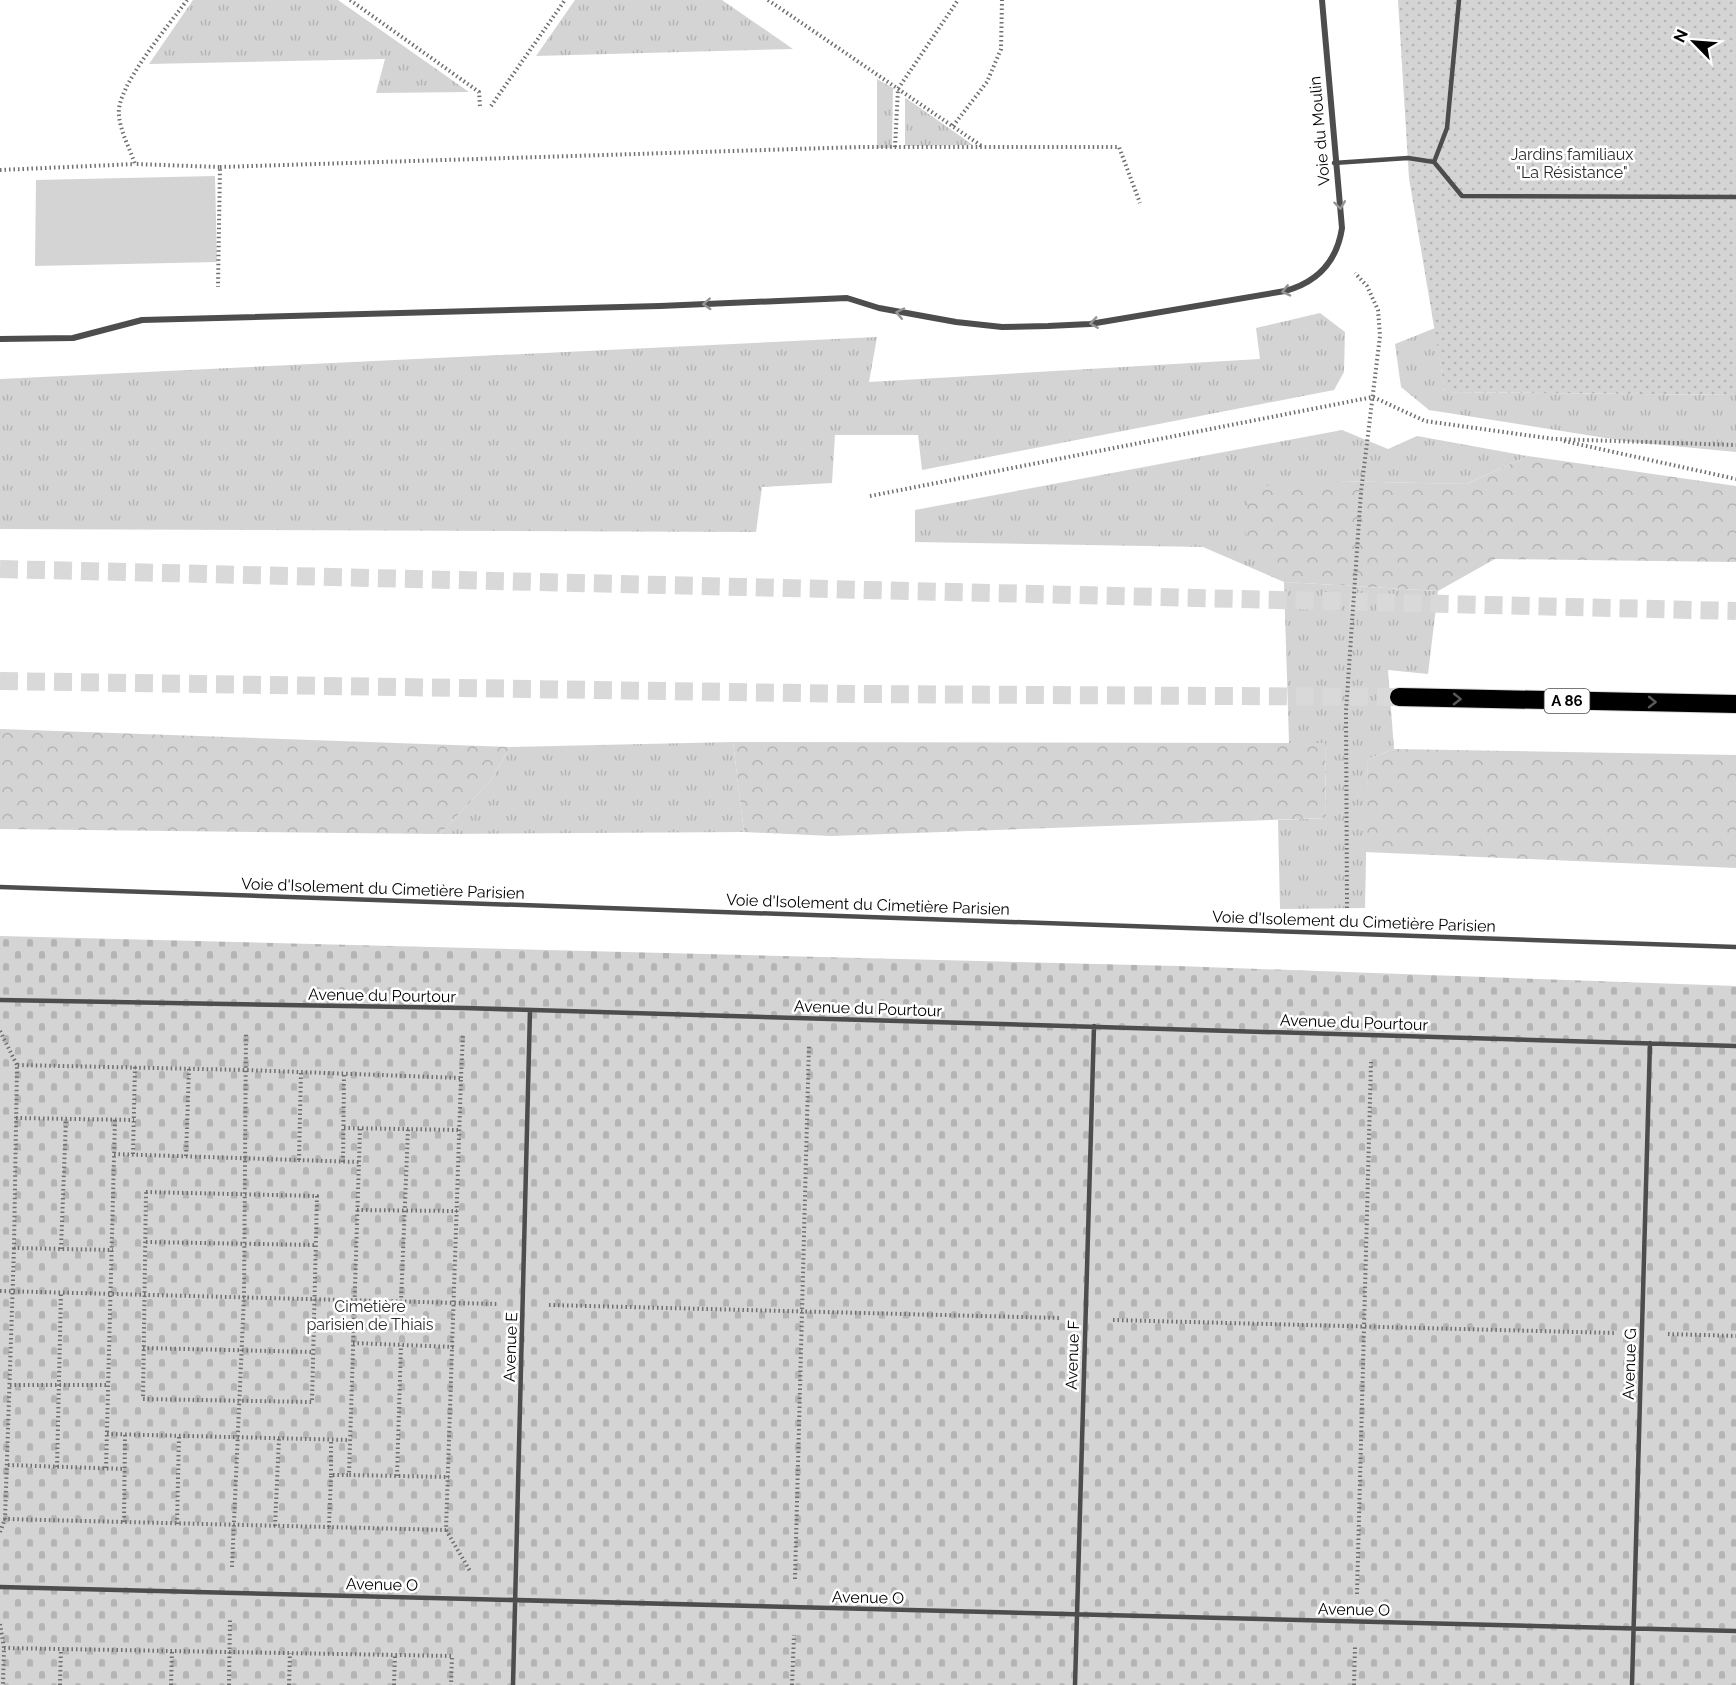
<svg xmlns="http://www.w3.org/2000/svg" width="1736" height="1685" font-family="Raleway,sans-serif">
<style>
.grass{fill:url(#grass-tufts)}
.forest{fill:url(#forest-crowns)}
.cemetery{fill:url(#cemetery-stones)}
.park{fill:#d4d4d4}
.garden{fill:url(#garden-dots)}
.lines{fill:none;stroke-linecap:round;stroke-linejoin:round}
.motorway-tunnel{stroke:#d9d9d9;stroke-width:18;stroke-dasharray:18 9;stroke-linecap:butt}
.motorway-casing{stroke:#dbdbdb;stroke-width:20}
.path{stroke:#6f6f6f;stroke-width:4;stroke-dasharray:1.5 3;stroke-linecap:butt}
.service{stroke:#4d4d4d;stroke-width:4.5}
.minor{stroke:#4d4d4d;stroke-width:6}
.motorway{stroke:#000;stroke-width:18}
.oneway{stroke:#949494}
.oneway2{stroke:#595959}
.labels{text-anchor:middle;stroke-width:5;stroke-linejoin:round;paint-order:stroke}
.shield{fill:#fff;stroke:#4c4c4c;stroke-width:1.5}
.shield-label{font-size:15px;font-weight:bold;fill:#000}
.street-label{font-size:16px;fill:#000;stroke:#fff}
.park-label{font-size:16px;fill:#2b2b2b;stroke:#fff}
</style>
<defs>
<pattern id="grass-tufts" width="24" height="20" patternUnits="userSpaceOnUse" patternTransform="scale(1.5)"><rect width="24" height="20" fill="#d4d4d4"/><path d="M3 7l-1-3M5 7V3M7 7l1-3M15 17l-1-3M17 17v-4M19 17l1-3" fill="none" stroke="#b4b4b4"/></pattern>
<pattern id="forest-crowns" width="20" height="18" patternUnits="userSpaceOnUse" patternTransform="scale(1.5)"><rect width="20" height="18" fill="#d4d4d4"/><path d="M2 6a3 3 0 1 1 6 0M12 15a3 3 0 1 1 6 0" fill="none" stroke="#b4b4b4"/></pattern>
<pattern id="cemetery-stones" width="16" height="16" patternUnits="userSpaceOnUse" patternTransform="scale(1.5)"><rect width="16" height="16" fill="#d4d4d4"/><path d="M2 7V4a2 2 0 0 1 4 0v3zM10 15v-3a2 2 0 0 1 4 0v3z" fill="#b4b4b4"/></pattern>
<pattern id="garden-dots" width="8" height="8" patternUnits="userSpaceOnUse" patternTransform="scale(1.5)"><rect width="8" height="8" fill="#d4d4d4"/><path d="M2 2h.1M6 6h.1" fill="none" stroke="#b4b4b4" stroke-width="1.8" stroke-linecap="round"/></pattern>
</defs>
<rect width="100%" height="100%" fill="#fff"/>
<!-- grass -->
<path class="grass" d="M193,0H338L469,92L376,93L385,59L149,64Z
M575,0H722L793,49L536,56Z
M877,79L893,88L892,148H877Z
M905,98L913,103L973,145L905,146Z
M1320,313L1345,332L1344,372L1334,390L922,470L918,435H835L832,483L762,487L756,532L0,529V379L877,337L869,382L1260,359L1256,328Z
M1435,328L1445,392L1736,395V452L1631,442L1429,410L1401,387L1395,344Z
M1342,430L1388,449L1417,436L1528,456L1466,484L1337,481L1285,582L1438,591L1428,674L1388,670L1394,749L1368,759L1365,908L1280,909L1278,820L1326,818L1325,743H1289L1284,582L1203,547L915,542V510Z
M733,742L744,832L440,834L492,779L510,747Z"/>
<!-- forest -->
<path class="forest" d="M1528,456L1736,486V562L1495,559L1438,591L1285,582L1245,533L1249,487L1337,481L1466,484Z
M0,729L510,747L492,779L440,834L0,829Z
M733,742L1325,743L1326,818L831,836L744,832Z
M1394,749L1736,755V868L1365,852L1368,759Z"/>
<!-- cemetery -->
<path class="cemetery" d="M0,936L1177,966L1736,986V1685H0Z"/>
<!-- park -->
<path class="park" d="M215,176L217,262L35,266L36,180Z"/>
<!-- garden -->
<path class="garden" d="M1398,0H1736V395L1445,392L1409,178Z"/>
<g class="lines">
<!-- motorway-tunnel -->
<path class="motorway-tunnel" d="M0,569L1736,611
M0,681L861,694L1399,697"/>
<!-- motorway casing -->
<g class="motorway-casing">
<path id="motorway" d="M1399,697L1736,704"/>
</g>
<!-- path -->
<path class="path" d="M187,0C170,24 115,88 119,115C120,131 130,149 135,164L220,167L218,287
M350,0L479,92L480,106
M768,0L983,147
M491,106L565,0
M953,126L987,82L1001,49L1002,0
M895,147L898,89L958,0
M220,167L860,147H1119L1140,203
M0,170L135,164
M1564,441L1736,479
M870,496L1373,397L1425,421L1554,439L1736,445
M1347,908L1346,711L1361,492L1380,336L1378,310L1367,286L1355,273
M0,1031L17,1065
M461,1078L463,1034
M16,1118L134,1120
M344,1128L459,1130
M360,1129L349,1475L449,1477
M114,1154L359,1162
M133,1154L135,1067
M186,1156L189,1069
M299,1160L301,1071
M343,1162L344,1073
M146,1192L317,1196L312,1402L143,1399Z
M357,1210L457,1211
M146,1242L316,1245
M14,1248L5,1519L446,1530L461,1078L246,1070L17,1065L14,1248L113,1250
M61,1249L66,1119
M0,1291L497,1304
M401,1302L408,1129
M549,1305L1060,1318
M1113,1320L1615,1333
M1668,1334L1736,1336
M353,1343L454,1347
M143,1348L313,1352
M10,1385H109
M107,1434L350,1440
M8,1465L125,1469
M57,1467L61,1292
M106,1468L115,1119
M331,1475V1440
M397,1476L401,1345
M124,1522L125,1435
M177,1524L179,1436
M275,1526L279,1438
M329,1527L331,1475H349
M446,1530L470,1571
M0,1532L5,1519
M232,1567L244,1296L246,1032
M795,1579L809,1044
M1357,1594L1371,1062
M0,1624L4,1648L3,1685
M4,1648L452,1656L451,1685
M60,1685L61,1649
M171,1685L172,1651
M229,1685L230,1620
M289,1685L290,1653
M394,1685L395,1655
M792,1685L794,1635
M1354,1685L1355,1647"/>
<!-- service -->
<path class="service" d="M1434,162L1447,128L1459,0
M1334,163L1408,158L1434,162L1462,196L1736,197
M0,887L1736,947
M0,1000L464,1008L1736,1046
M0,1587L1736,1631
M513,1685L530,1010
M1075,1685L1094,1026
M1632,1685L1650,1043"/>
<!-- minor -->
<path class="minor" d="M0,339L73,338L142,320L660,306L847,298L879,308L956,322L1002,327L1048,326L1090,324L1285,291C1318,282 1337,261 1342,228L1322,0"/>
<!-- motorway -->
<use href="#motorway" class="motorway"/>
</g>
<!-- one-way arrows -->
<defs><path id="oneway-chevron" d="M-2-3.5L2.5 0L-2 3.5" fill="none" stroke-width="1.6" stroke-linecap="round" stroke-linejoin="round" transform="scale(1.5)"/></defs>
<g class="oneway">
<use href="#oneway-chevron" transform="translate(1340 205) rotate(83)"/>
<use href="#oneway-chevron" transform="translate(1286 291) rotate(167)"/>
<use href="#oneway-chevron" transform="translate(707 304) rotate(177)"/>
<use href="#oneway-chevron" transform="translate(900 313) rotate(-168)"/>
<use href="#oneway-chevron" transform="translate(1094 323) rotate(172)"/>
</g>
<g class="oneway2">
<use href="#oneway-chevron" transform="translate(1457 699) rotate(1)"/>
<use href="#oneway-chevron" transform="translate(1652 702) rotate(1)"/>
</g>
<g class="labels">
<!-- shield labels -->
<rect class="shield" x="1544.5" y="689" width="45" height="24" rx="4.5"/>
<g class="shield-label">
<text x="1567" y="706">A 86</text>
</g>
<!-- street labels -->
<g class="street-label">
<text transform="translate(1319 131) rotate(-95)" y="6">Voie du Moulin</text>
<text transform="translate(383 888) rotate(2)" y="6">Voie d'Isolement du Cimetière Parisien</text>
<text transform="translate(868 904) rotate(2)" y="6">Voie d'Isolement du Cimetière Parisien</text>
<text transform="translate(1354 921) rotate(2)" y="6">Voie d'Isolement du Cimetière Parisien</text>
<text transform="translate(382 995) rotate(1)" y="6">Avenue du Pourtour</text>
<text transform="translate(868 1008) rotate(2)" y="6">Avenue du Pourtour</text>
<text transform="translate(1354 1022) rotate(2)" y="6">Avenue du Pourtour</text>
<text transform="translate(510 1347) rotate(-88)" y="6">Avenue E</text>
<text transform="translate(1072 1355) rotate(-88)" y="6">Avenue F</text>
<text transform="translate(1629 1364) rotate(-88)" y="6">Avenue G</text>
<text transform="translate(382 1584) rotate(1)" y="6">Avenue O</text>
<text transform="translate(868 1597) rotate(1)" y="6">Avenue O</text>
<text transform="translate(1354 1609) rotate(1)" y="6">Avenue O</text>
</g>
<!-- park labels -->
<g class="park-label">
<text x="1572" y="160">Jardins familiaux<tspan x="1572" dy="18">"La Résistance"</tspan></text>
<text x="370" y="1312">Cimetière<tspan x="370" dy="18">parisien de Thiais</tspan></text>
</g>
</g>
<!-- north arrow -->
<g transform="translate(1694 42) rotate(295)" stroke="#ffffff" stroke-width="4.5" paint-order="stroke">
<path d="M0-4.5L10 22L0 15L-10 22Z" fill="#000000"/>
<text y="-9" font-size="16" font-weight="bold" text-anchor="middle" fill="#000000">N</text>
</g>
</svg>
